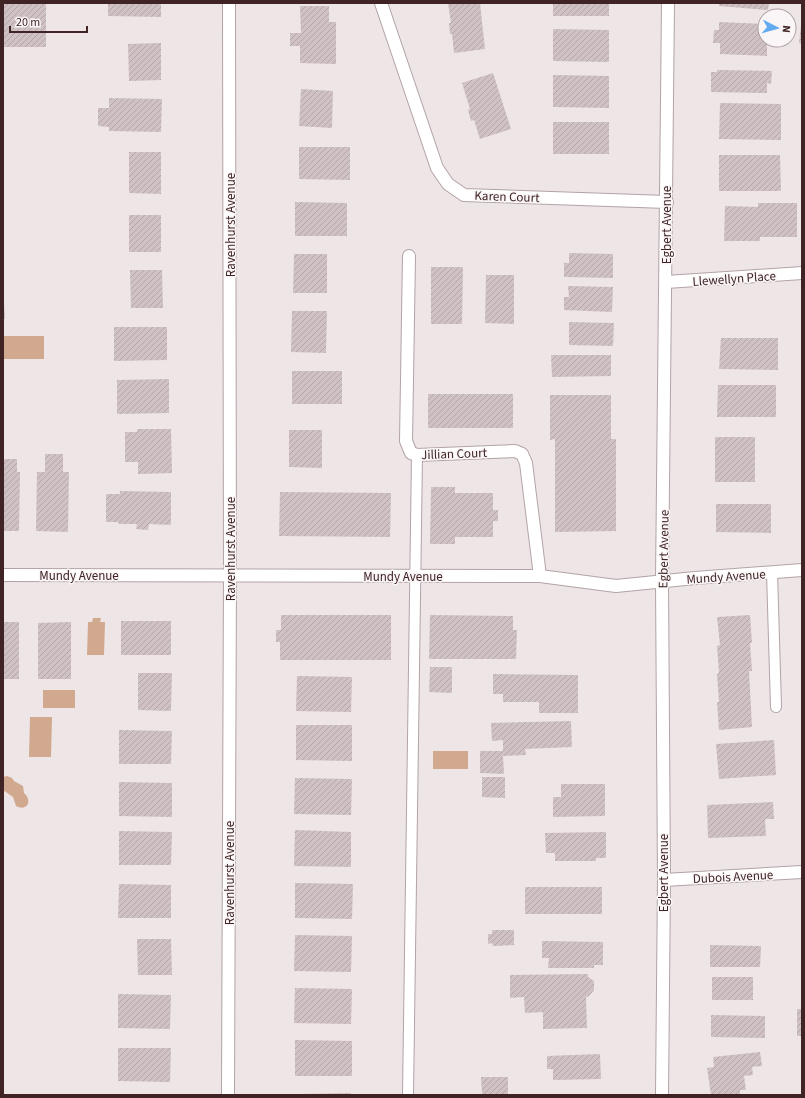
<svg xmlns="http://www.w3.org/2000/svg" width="805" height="1098" font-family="'Source Sans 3',sans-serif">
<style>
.water{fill:#d1a98f}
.building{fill:url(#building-hatch)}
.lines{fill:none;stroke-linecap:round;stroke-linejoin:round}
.lane-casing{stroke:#b3a3a5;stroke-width:12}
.street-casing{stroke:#b3a3a5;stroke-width:14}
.lane{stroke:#fff;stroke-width:10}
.street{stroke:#fff;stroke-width:12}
.labels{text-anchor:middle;stroke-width:3;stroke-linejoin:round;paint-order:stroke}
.street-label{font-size:13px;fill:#402425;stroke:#faf6f7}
</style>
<defs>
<pattern id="building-hatch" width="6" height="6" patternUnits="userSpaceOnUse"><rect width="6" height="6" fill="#cfc1c4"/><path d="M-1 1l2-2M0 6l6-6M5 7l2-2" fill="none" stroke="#b3a6a8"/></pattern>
</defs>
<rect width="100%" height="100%" fill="#eee5e7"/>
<!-- water -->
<path class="water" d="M3,336H44V359H3Z
M93,618H101L100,622H105L104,655H87L88,622H92Z
M43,690H75V708H43Z
M30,717H52L51,757H29Z
M433,751H468V769H433Z
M7,776L12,778L14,781L23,786L24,793C33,801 27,812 16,806L13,797L3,790V777Z"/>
<!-- building -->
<path class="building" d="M3,3H46V47H3Z
M108,3H161V17L108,16Z
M448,3H480L485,49L454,53L452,34H450L449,23H451Z
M553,3H609V16H553Z
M719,3H769L768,10L719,6Z
M300,6H329V22H336V64L300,63V46H290V33H301Z
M719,22L765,24V40H767V56L720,54V43H713L714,30H719Z
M801,25H802V44L799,43Z
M553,29L609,30V62L553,61Z
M161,43V80L129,81L128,44Z
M717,70L772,71L771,84L767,83V93L711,92V72H717Z
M493,73L511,129L480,139L474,120L471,121L468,110L470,109L462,83Z
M553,75L609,76V108L553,107Z
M301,89L333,91L332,128L299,126Z
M109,98L162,99L161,132L109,131V127L98,126V108H109Z
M720,103L781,104V140L719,139Z
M553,122H609V154H553Z
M299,147H350V180L299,179Z
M129,152H161V194L129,193Z
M719,155H780L781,191H719Z
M295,202L347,203V236H295Z
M758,203H797V237H760V241H724L725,206L758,207Z
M129,215H161V252H129Z
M569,253L613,254V278L564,277V263H569Z
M294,254H327V293H293Z
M431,267H463L462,324H431Z
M130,270H162L163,308H131Z
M486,275H514V324L485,323Z
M568,286L613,287L612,312L564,310V297H569Z
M3,302H4L5,319H3Z
M292,311H327L326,353L291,352Z
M569,322L614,323L613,346L569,345Z
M114,327H167V360L114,361Z
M721,338H778V370L719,369Z
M551,355H611V376L552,377Z
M292,371H342V404H292Z
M169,379V413L117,414V380Z
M718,385H776V417H717Z
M428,394H513V428H428Z
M550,395H611V439H616V531L555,532V439L550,440Z
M137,429H171L172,473L138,474V462H125V432H137Z
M289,430H322V468L289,467Z
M715,437H755V482H715Z
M45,454H63V472H69L68,532L36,531L37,472H45Z
M3,459H17V472H20L19,531H3Z
M431,487H455V493H493V510H498V521H493V537H455V544H430Z
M120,491L171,492V525L149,524L148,530L136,529L137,524H119L118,522H106V494H120Z
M280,492L391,493L390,537L279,536Z
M716,504H771V533L716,532Z
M281,615H391V660H280V642H276V630H281Z
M430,615L513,616V630H517L516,659H429Z
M750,615L752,643H750L752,671H749L752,727L719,730L717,702H719L717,674L719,673L717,646L720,645L717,617Z
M121,621H171V655H121Z
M3,622H19V679H3Z
M71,622V679H38V623Z
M430,667H452V693L429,692Z
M138,673H172L171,711L138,710Z
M493,674L578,675V713H539V702H503V694H493Z
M297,676L352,677L351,712L296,711Z
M571,721L572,747L525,749L526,755L503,756L504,774L480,773V751H503V740L492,741L491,723Z
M296,725H352V761L296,760Z
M119,730L172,731L171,764H119Z
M774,740L776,775L719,779L716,744Z
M482,777H505V798L482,797Z
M295,778L352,779L351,815L294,814Z
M119,782L172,783V817L119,816Z
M561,784H605V816L553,817V797H561Z
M773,802L774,819H765L766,836L708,838L707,805Z
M295,830L351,832V867L294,866Z
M119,831L172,832L171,865H119Z
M606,832V858H596V861H555V853H546L545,833Z
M295,883L353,884L352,919L295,918Z
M119,884L171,885V918H118Z
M525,887H602V914H525Z
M492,930H514V945L493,946L492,943L488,944V934H492Z
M295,935L352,936L351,972L294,971Z
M137,939H171L172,975H138Z
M542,941L603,942V965H594V968H548L549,958H542Z
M710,945L761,946L760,967H710Z
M588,974V977L594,981V990L589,996L586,997L587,1028L543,1029V1012L525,1013L524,997L510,998V975Z
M712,977H753V1000H712Z
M295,988L352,989L351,1024L294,1023Z
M118,994L171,995L170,1029L118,1028Z
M797,1009H802V1036H797Z
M711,1015L765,1016V1038L711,1037Z
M295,1040L352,1041V1076H295Z
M118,1048H171L170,1082L118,1081Z
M760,1052L762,1066L752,1067L753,1075L744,1076L746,1090H740V1095H711L707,1068L714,1067L713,1057Z
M600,1054L601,1079L553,1080V1069H547V1056Z
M481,1077H508V1094H482Z
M351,1093V1095H299V1094Z"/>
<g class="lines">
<!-- lane casing -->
<g class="lane-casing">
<path id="lane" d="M772,572L776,707
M408,1095L417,455"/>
</g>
<!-- street casing -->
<g class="street-casing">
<path id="street" d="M381,3L437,168L448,184L464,195L667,202
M409,256L406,441L411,453L417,455L515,451L522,454L526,463L540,576
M666,282L802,273
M3,575L540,576L616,586L695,578L802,570
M664,880L802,872
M228,1095L230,576L229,3
M662,1095L664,880L662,581L668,3"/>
</g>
<!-- lane -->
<use href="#lane" class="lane"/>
<!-- street -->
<use href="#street" class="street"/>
</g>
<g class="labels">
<!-- street labels -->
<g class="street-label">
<text transform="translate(507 196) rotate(2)" y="5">Karen Court</text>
<text transform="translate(230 225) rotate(-90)" y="5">Ravenhurst Avenue</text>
<text transform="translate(666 225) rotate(-90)" y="5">Egbert Avenue</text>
<text transform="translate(734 278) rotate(-4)" y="5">Llewellyn Place</text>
<text transform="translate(454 453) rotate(-2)" y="5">Jillian Court</text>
<text transform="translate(230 549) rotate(-90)" y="5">Ravenhurst Avenue</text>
<text transform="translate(663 549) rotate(-89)" y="5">Egbert Avenue</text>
<text x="79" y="580">Mundy Avenue</text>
<text x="403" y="581">Mundy Avenue</text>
<text transform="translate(726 576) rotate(-4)" y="5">Mundy Avenue</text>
<text transform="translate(229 873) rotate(-90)" y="5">Ravenhurst Avenue</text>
<text transform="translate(663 873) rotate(-90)" y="5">Egbert Avenue</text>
<text transform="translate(733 876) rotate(-3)" y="5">Dubois Avenue</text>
</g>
</g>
<!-- border -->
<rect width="805" height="1098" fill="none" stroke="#402425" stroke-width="8"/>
<!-- north arrow -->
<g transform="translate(777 28) rotate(96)"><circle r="19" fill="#faf6f7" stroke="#b0a2a3"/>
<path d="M0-3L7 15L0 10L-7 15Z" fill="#62abef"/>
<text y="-6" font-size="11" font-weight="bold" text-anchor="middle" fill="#402425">N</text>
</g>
<!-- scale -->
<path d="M10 26v6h77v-6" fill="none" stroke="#402425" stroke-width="2"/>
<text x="16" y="26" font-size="12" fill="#402425" stroke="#faf6f7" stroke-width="3" paint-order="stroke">20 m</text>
</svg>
